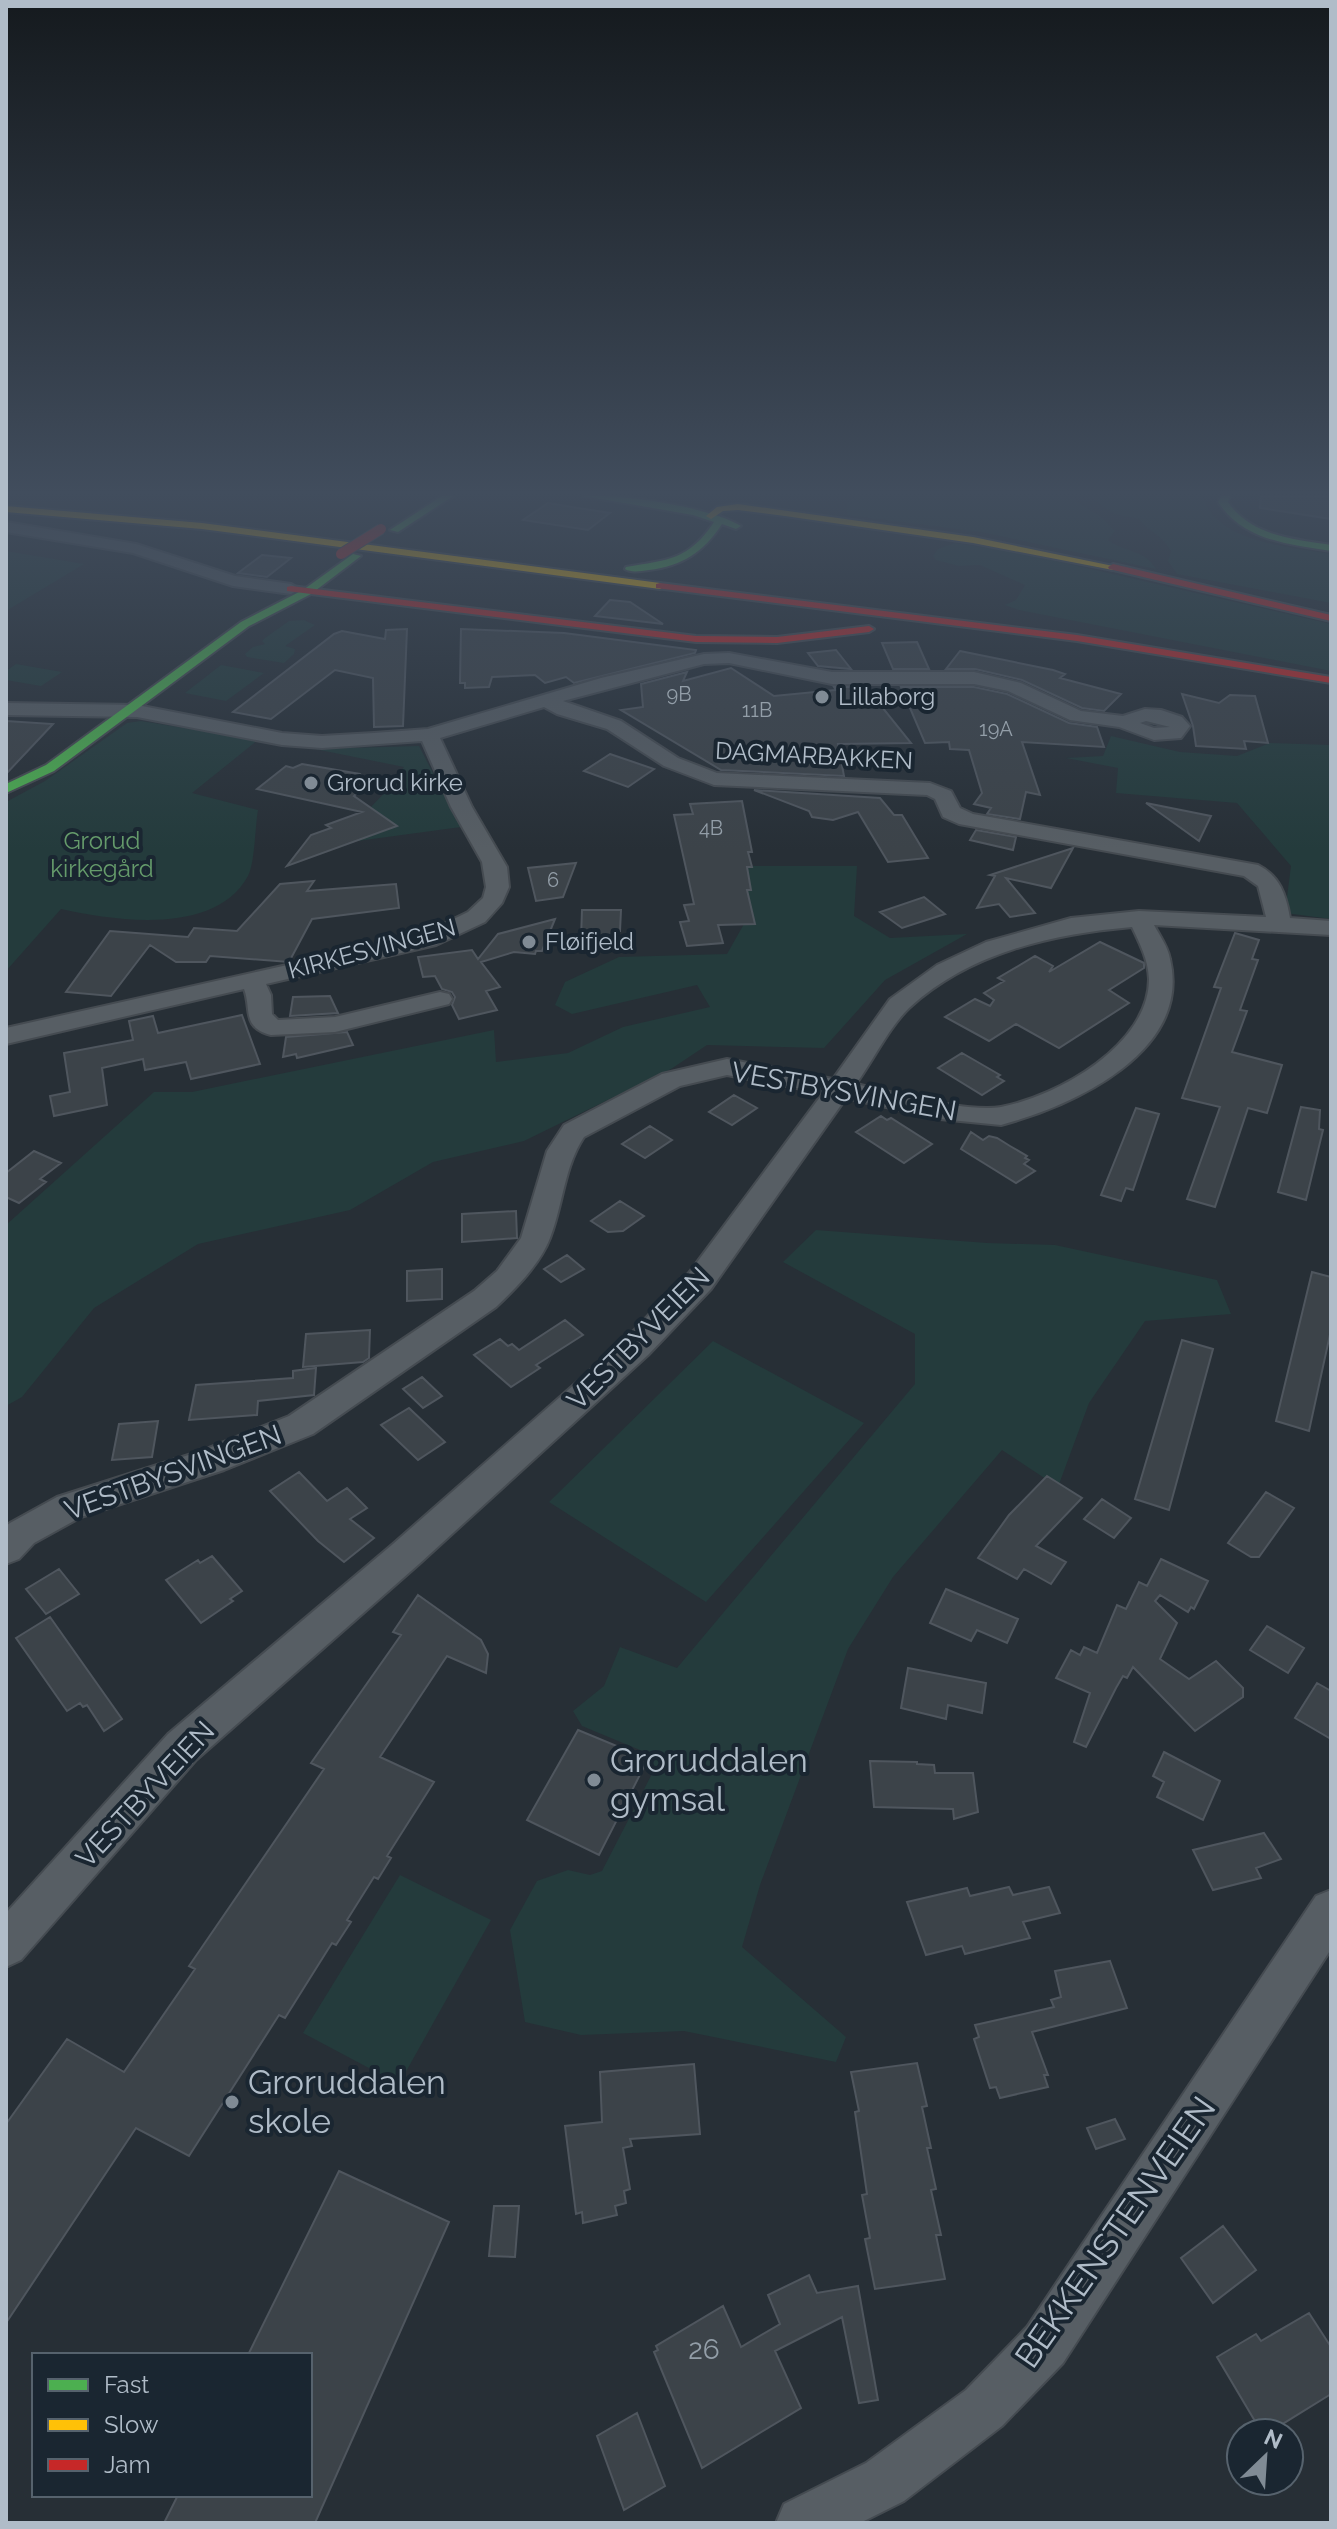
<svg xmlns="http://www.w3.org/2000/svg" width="1337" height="2529" font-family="Raleway,sans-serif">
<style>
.green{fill:#243b3c}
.building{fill:#3c4349;stroke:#4f565e;stroke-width:2}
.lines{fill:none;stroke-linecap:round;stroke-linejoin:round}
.street-casing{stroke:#454b51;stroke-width:4}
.fast-casing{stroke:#454b51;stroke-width:4}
.slow-casing{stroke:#454b51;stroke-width:4}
.jam-casing{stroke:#454b51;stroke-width:4}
.street{fill:#575e64;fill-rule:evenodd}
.fast{fill:#4caf50;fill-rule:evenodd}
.slow{fill:#ffc107;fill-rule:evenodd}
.jam{fill:#c62828;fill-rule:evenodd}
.jam-bridge-casing{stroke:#454b51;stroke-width:12;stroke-linecap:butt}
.jam-bridge{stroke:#c62828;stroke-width:10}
.poi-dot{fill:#808b95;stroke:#1a2631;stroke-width:3}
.labels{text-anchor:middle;stroke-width:8;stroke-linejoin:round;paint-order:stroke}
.far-number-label{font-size:20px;fill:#939ea8}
.far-poi-label{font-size:24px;fill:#b0bcc8;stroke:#1a2631;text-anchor:start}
.far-street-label{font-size:24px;fill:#b0bcc8;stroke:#1a2631}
.far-park-label{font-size:24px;fill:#659b6b;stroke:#1a2631}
.street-label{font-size:28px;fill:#b0bcc8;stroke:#1a2631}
.near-number-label{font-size:28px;fill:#939ea8}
.near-poi-label{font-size:34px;fill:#b0bcc8;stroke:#1a2631;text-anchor:start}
.near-street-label{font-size:34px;fill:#b0bcc8;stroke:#1a2631}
</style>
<rect width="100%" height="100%" fill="#272f36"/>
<!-- green -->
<path class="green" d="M858,496H1067L1100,516L1115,531L1108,540C1126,553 1144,549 1156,569L981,532L847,515V504Z
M1089,496H1203C1214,542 1291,547 1331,554V603L1177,574L1168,561L1171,551C1161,533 1149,533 1139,519L1114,514Z
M955,543L1021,553L1331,624V671L1019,610L1005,605L1016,600L1025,585L980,565L959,566L936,560L933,556L938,549Z
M6,551L84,564L6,611Z
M304,620L315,625L285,646L295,649L294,654L284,663L247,657L245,654L253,647L265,644L262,641L265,638L289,621Z
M16,664L62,672L41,686L6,680V671Z
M221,665L264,673L226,701L185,693Z
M141,721L258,740L192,793L258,810C255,826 255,863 248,876C215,936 116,921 61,909L6,971V802L45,781L127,723Z
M1111,736L1180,752L1237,756L1270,743L1331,745V919L1285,913L1291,866L1237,803L1116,793L1118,768L1066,758L1103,756Z
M419,746L461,827L350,842L368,810L393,784L392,782L404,767L315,749Z
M744,866H857L854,916L890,938L967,934L885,980L824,1048L707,1045L671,1069L524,1141L433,1162L350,1210L198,1244L94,1308L22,1397L6,1406V1225L154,1092H192L494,1030L496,1062L568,1053L623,1027L710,1007L697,985L572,1014L555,1005L565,982L619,957L727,954L744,924Z
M816,1230L987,1243L1055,1245L1217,1280L1231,1314L1145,1321L1089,1403L1058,1487L1002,1450L893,1577L848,1649L760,1885L742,1947L846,2037L836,2062L684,2031L581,2035L525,2022L510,1930L537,1881L568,1870L590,1875L602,1871L654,1770L652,1755L582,1726L573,1711L604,1686L620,1647L677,1668L915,1384V1334L783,1262Z
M713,1341L864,1423L706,1602L549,1502Z
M400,1875L491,1920L399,2084L303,2033Z"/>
<!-- building -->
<path class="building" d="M1261,496H1331V519L1260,508Z
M548,503L578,508L610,513L588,530L523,520Z
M262,555L291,558L267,577L238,573Z
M610,600L630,602L663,624L595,616Z
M407,629L403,726L374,727L373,678L335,670L271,719L233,712L334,634L342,631L385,639L386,630Z
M461,629L564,633L696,650L695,653L574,683L566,677L545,683L535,675L492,677L489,687L465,688V683H460Z
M917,642L929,669H893L882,643Z
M836,650L851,669L818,666L808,653Z
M960,651L1053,670L1065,674L1060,678L1121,694L1104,711L1082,708L1022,680L975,669H946Z
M731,668L774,696L836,690L834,687H866L911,743L838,744L844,776L721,770L621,710L643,707L641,684L687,672L683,681Z
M901,687H974L1007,694L1069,723L1097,727L1104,747L1022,742L1040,795L1026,792L1020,819L987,814L991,808L974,804L982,793L969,750L950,749L949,742L925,743Z
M1182,694L1219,703L1230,695L1255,696L1268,743L1244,741L1246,749L1196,746L1193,726Z
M6,721L53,724L6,774Z
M610,754L654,769L628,787L584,771Z
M302,764L360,774L363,777L350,788L360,790L354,796L397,826L287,866L311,835L331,828L326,825L362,812L257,789L286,766L293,768Z
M754,790L880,798L894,815H902L928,858L888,862L858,812L833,820L812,817L809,811Z
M742,801L752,852H748L752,867H747L751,890H747L755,924L718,925L723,943L687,946L680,922L689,921L684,905L694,904L674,815L693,814L690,804Z
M1146,803L1211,816L1199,841Z
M976,830L1016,837L1013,850L970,840Z
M1073,848L1051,888L1006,878L1035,913L1010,917L999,904L977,908L995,876L990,875Z
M576,863L563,897L536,901L528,868Z
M314,881L307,891L396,884L399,908L312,919L289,962L210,956L206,962H176L150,945L111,996L66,992L110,931L188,937L194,928L237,931L280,884Z
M924,897L945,914L902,928L880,912Z
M582,910H621L620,931H614V939H581Z
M555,919L542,951H536L535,954L514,952L481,962L500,987L486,991L497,1010L459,1019L452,1005L455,997L452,992L442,989L435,976L423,977L418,957L472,950L478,959L498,934Z
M1235,933L1259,940L1252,959L1258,960L1240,1010L1247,1011L1232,1052L1282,1065L1267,1113L1248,1108L1215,1207L1187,1199L1220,1107L1182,1098L1221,988L1214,987Z
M1100,942L1144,963V968L1109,990L1129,1003L1059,1048L1016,1024L989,1041L945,1017L975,999L990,1006L994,1000L984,993L1004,981L998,978L1035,956L1053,966L1049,972Z
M330,996L338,1013L290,1016L293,997Z
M242,1015L260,1064L191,1079L186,1062L145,1070L143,1059L102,1068L107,1105L54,1116L50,1096L70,1092L64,1053L133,1040L129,1021L153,1016L158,1033Z
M347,1032L353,1045L297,1058L296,1054L283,1057L286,1037Z
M962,1053L1000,1075L997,1077L1004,1081L982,1095L938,1068Z
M734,1095L757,1108L732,1125L709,1112Z
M1301,1107L1320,1110L1319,1129L1323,1130L1306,1200L1278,1192Z
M1136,1108L1159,1114L1133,1190L1126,1188L1121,1201L1101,1195Z
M881,1116L887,1120L891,1118L932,1144L904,1163L856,1132Z
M650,1126L672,1140L645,1158L622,1144Z
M971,1132L983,1140L989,1136L997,1138L1010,1146L1027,1156L1025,1158L1029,1160L1024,1164L1035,1171L1016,1183L961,1149Z
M34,1151L61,1163L40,1179L46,1182L19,1203L6,1197V1173Z
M620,1201L644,1216L623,1231L608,1232L591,1221Z
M516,1211L517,1238L462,1242V1214Z
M567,1255L584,1269L561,1282L544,1269Z
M442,1269V1299L407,1301V1271Z
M1312,1272L1331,1277V1330L1309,1431L1276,1421Z
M565,1320L583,1335L536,1365L540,1368L511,1387L474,1355L500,1339L508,1346L512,1344L519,1350Z
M370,1330L369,1358L363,1362L303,1367L306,1334Z
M1182,1340L1213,1349L1169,1510L1135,1499Z
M316,1368L314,1395L258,1401L257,1415L189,1420L196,1385L293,1378V1371Z
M422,1377L442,1396L423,1408L403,1389Z
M409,1408L445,1442L418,1460L381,1425Z
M158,1421L152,1457L112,1460L119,1424Z
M299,1472L327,1501L347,1488L367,1508L350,1519L374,1538L344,1562L318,1541L270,1491Z
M1047,1476L1082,1498L1036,1546L1066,1562L1051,1584L1024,1569L1017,1579L978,1558L1009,1515Z
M1266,1492L1294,1508L1259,1557H1251L1228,1543Z
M1102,1499L1131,1518L1114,1538L1084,1519Z
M212,1556L242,1591L230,1599L233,1601L201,1623L166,1580L198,1560L200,1563Z
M1161,1559L1208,1581L1194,1609L1191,1607L1188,1612L1160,1595L1155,1601L1177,1623L1160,1659L1189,1679L1216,1661L1243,1688V1697L1195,1731L1133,1667L1127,1678L1123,1676L1116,1688L1086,1747L1074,1742L1090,1693L1056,1678L1071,1650L1080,1655L1084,1647L1097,1653L1117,1605L1126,1609L1139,1582L1147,1586Z
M59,1569L79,1594L46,1614L26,1589Z
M946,1589L1018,1619L1007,1643L977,1630L971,1641L930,1623Z
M418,1595L481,1640L488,1654L486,1673L447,1656L380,1757L434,1782L387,1856L391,1858L378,1879L374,1877L347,1920L351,1922L336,1945L332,1943L285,2018L279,2015L189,2156L136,2128L6,2323V2124L67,2039L124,2072L195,1969L189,1966L324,1769L311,1763L401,1635L393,1632Z
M50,1617L122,1719L104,1731L87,1705L83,1707L80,1703L67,1711L16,1638Z
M1267,1626L1304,1648L1288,1673L1250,1650Z
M908,1668L986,1683L982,1713L948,1705L946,1719L901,1708Z
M1317,1683L1331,1691V1739L1295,1718Z
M578,1730L648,1759L599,1855L527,1820Z
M1164,1752L1220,1781L1203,1820L1157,1797L1164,1782L1153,1776Z
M870,1761L917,1762V1764L934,1765L935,1773H973L978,1812L954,1819L953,1809L874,1807Z
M1264,1833L1281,1859L1256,1868L1261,1878L1213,1890L1193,1850Z
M1009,1887L1013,1895L1049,1887L1060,1913L1023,1922L1030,1938L965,1954L962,1946L926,1955L907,1902L967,1888L970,1896Z
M1110,1961L1127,2008L1032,2032L1048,2075H1044L1048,2087L1000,2098L996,2087L990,2088L974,2039L979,2037L975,2025L1054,2007L1051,2000L1061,1997L1055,1971Z
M917,2063L927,2106L922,2107L931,2148H927L936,2189L931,2190L941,2235H936L945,2279L875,2289L865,2239L870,2238L862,2195L867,2194L855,2112L859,2111L851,2072Z
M694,2064L700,2134L630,2139L632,2146L623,2148L630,2189L624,2191L626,2203L615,2206L617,2215L583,2223L582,2212L576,2214L565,2126L602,2122L600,2072Z
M1115,2119L1125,2139L1096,2149L1087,2128Z
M339,2171L449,2222L315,2523H164L178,2495H310V2355H248Z
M494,2206H519L515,2257L489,2256Z
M1223,2226L1256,2270L1213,2303L1181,2258Z
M809,2275L817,2293L858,2286L878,2400L859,2403L842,2317L775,2351L801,2408L702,2468L654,2352L658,2350L656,2346L723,2306L741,2347L780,2324L768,2295Z
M1309,2313L1331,2347V2394L1268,2433H1262L1217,2357L1256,2334L1261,2341Z
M637,2413L665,2486L624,2510L597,2436Z"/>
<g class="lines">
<!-- street casing -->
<g class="street-casing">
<path id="street" d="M6,522L136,544L235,576L291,584L299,589L291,594L233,586L133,553L6,532Z
M729,653L832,672H974L1021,683L1081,711L1123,716L1145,709L1161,710L1182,717L1190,726L1181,738L1154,740L1119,727L1070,720L1008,691L974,684H832L729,663L704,664L563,701L621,721L678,758L717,773L930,783L951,791L960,808L973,814L1258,865C1280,876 1286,895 1290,918L1331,921V935L1154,925C1160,936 1168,947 1170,959C1192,1052 1073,1106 1001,1125L940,1119L846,1098L711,1289L648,1355L419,1564L196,1760L21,1960L6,1967V1913L168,1734L393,1544L626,1339L689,1273L823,1093L727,1075L680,1086L584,1137C564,1167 563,1205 550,1238C540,1264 516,1288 496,1307L313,1434L224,1470L81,1517L34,1543L19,1559L6,1564V1526L10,1523L57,1497L201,1451L289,1416L474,1291L497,1271L521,1238L547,1151L564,1125L662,1074L727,1059L833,1079L890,999L937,965L986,942L1071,918L1139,911L1266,917L1258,886L1244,876L959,824L943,817L935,799L927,795L714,785L664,766L607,729L557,714L544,707L440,738L472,807L507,867L509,887L502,903L485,922L436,945L266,984L271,995L272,1014L278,1020L335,1017L440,992L449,994L452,999L449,1004L335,1032L271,1035C241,1027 252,1010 244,989L6,1044V1028L421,935L468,912L483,898L486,887L482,862L451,807L422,741L322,748L282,745L137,717L6,715V703L137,705L282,733L322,736L374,733L428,729L601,678L704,654ZM1146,721L1170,727L1154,728L1140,723ZM1132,927C1140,944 1148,959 1149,979C1149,1045 1058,1096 1001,1107C967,1113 892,1092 856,1084C872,1062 890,1026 909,1008C970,952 1053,934 1132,927Z
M1331,1890V1949L1063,2363L1002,2426L904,2501L860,2523H776L784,2504L866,2463L966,2390L1027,2327L1316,1896Z"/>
</g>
<!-- fast casing -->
<g class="fast-casing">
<path id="fast" d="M442,496H453L398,532L390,530Z
M584,496C621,494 710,507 741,526L736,529L722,524C704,552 682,566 649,570C640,571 632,573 625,569L626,567C668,560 689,560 714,522L693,515Z
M1222,496H1230L1228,502C1251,536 1293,539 1331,545V551C1288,544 1244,541 1218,502Z
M353,554L361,556L311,594L249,626L54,771L6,793V784L46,765L241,622L303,590Z"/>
</g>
<!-- slow casing -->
<g class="slow-casing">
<path id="slow" d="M738,504L973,537L1118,567L1113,570L973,543L785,516L738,510L723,511L711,519L706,516L717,507Z
M6,506L202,523L660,583L665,586L660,589L202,529L6,512Z"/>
</g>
<!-- jam casing -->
<g class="jam-casing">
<path id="jam" d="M1113,564L1331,615V621L1109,569L1108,567Z
M660,583L1077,635L1331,677V683L1077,641L656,588V584Z
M291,586L696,636L777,637L869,626L874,629L869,632L777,643L696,642L287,591V587Z"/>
</g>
<!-- street -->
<use href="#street" class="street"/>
<!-- fast -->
<use href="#fast" class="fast"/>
<!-- slow -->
<use href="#slow" class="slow"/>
<!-- jam -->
<use href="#jam" class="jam"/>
<!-- jam-bridge casing -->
<g class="jam-bridge-casing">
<path id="jam-bridge" d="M341,554L381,529"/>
</g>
<!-- jam-bridge -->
<use href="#jam-bridge" class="jam-bridge"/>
</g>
<!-- sky -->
<linearGradient id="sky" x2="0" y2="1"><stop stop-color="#151a1e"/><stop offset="0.58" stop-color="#414d5d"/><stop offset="1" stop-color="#414d5d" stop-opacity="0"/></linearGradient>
<rect width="1337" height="850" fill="url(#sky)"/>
<!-- markers -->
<g class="poi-dot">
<circle cx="822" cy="697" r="8"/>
<circle cx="311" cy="783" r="8"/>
<circle cx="529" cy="942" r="8"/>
<circle cx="594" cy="1780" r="8"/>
<circle cx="232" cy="2102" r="8"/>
</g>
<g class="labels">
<!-- far-number labels -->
<g class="far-number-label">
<text x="679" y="701">9B</text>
<text x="757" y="717">11B</text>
<text x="996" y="736">19A</text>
<text x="711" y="835">4B</text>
<text x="553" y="887">6</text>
</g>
<!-- far-poi labels -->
<g class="far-poi-label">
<text x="838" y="705">Lillaborg</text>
<text x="327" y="791">Grorud kirke</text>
<text x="545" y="950">Fløifjeld</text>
</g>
<!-- far-street labels -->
<g class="far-street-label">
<text transform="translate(814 756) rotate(3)" y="8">DAGMARBAKKEN</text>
<text transform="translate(372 949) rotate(-15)" y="8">KIRKESVINGEN</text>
</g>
<!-- far-park labels -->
<g class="far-park-label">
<text x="102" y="849">Grorud<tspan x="102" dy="28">kirkegård</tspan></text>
</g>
<!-- street labels -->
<g class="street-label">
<text transform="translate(844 1091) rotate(10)" y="10">VESTBYSVINGEN</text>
<text transform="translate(638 1338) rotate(-45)" y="10">VESTBYVEIEN</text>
<text transform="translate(173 1472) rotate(-20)" y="10">VESTBYSVINGEN</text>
<text transform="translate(145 1794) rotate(-47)" y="10">VESTBYVEIEN</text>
</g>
<!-- near-number labels -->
<g class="near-number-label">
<text x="704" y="2359">26</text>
</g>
<!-- near-poi labels -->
<g class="near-poi-label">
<text x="610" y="1772">Groruddalen<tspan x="610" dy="39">gymsal</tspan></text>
<text x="248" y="2094">Groruddalen<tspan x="248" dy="39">skole</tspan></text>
</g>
<!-- near-street labels -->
<g class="near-street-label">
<text transform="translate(1115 2232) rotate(-55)" y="12">BEKKENSTENVEIEN</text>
</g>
</g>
<!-- border -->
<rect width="1337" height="2529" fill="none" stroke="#b0bcc8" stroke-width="16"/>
<!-- legend -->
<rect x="32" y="2353" width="280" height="144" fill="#1a2631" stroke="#56626d" stroke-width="2"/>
<rect x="48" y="2379" width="40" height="12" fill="#4caf50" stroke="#56626d" stroke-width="2"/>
<text x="104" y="2393" font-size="24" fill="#b0bcc8">Fast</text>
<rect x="48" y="2419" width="40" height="12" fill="#ffc107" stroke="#56626d" stroke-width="2"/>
<text x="104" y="2433" font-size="24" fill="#b0bcc8">Slow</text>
<rect x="48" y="2459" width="40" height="12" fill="#c62828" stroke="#56626d" stroke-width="2"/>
<text x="104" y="2473" font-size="24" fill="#b0bcc8">Jam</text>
<!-- north arrow -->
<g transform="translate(1265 2457) rotate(25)"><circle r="38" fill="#1a2631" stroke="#56626d" stroke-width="2"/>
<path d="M0-6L14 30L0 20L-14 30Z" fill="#808b95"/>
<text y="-12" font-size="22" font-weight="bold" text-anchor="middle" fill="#b0bcc8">N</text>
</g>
</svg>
